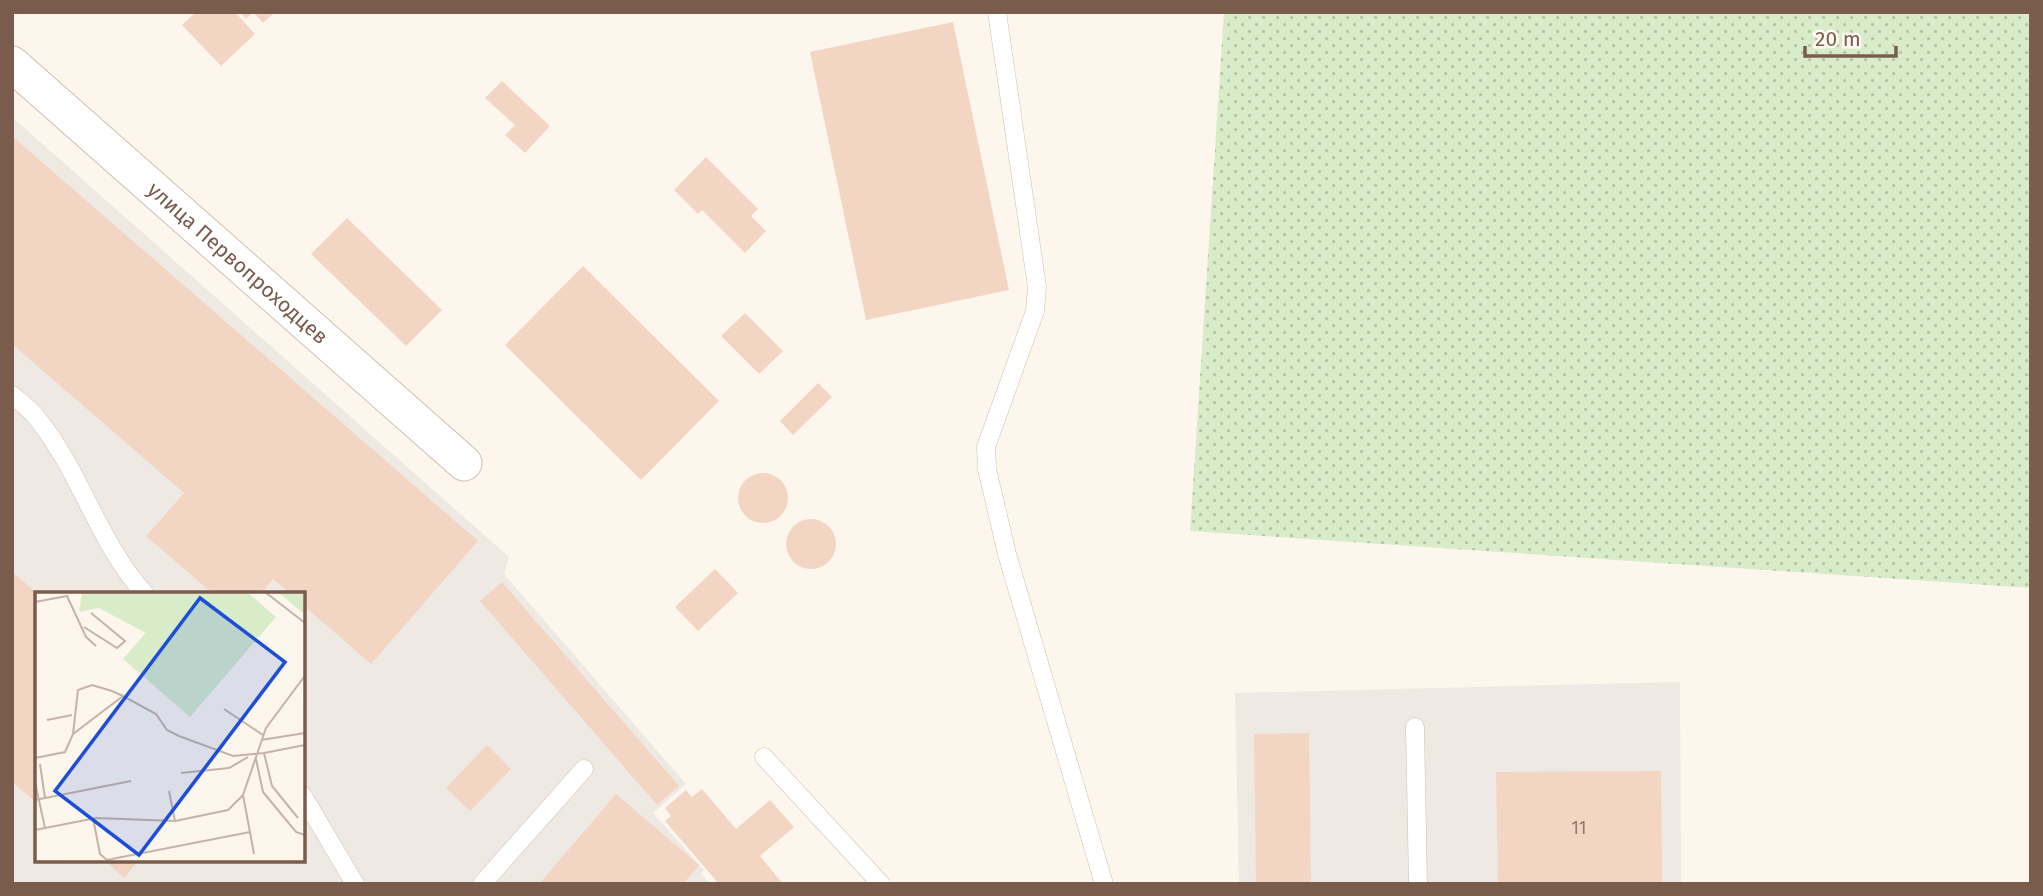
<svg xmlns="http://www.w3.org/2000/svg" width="2043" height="896" font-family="'Fira Sans',sans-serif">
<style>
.industrial{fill:#efe9e4;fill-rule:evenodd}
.grass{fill:url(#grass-dots)}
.building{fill:#f3d5c3}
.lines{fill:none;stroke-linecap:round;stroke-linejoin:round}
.lane-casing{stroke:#d1beb0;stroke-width:19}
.street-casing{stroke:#d1beb0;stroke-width:37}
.lane{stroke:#fff;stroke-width:18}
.street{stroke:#fff;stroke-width:35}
.labels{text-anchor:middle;stroke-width:7;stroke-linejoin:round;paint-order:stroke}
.number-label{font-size:18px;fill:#987a6a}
.street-label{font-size:21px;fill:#7a5c4d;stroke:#fffaf3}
.inset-road{fill:none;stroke:#c5b3a7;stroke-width:2}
.view{fill:#1d4ed8;fill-opacity:0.15;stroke:#1d4ed8;stroke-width:3.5}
.inset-edge{fill:none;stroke:#7a5c4d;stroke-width:3.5}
</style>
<defs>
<pattern id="grass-dots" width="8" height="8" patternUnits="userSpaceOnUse" patternTransform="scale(1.75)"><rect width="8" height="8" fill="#d8ecc9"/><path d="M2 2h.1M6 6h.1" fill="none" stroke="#b4c2a5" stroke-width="1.8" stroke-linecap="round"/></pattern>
</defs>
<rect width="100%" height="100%" fill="#fdf6ec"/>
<!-- industrial -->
<path class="industrial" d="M12,117L509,557L504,574L686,784L653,813L704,870L701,873L710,884H12ZM37,593H303V859H37Z
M1680,682L1681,884H1239L1235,693Z"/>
<!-- grass -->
<path class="grass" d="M1224,12H2031V588L1190,531Z"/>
<!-- building -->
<path class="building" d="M196,12H235L255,34L221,66L182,25Z
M240,12H275L263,23L253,12L246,19Z
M953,22L1009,290L866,320L810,52Z
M502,81L550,126L525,153L505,135L515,125L485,98Z
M12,136L478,541L371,664L303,605V593H289L273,579L261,593H212L146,536L184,493L12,344Z
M706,157L758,209L751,216L766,231L745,253L702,210L698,214L674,190Z
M347,218L442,310L406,346L311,254Z
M583,266L719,401L641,480L505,345Z
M745,313L783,351L759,374L721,336Z
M818,383L832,397L793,435L780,421Z
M738 498a25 25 0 1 1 50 0a25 25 0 1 1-50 0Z
M786 544a25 25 0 1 1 50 0a25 25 0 1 1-50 0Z
M715,569L738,593L698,631L675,607Z
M12,572L37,593V803L12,782Z
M502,582L679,786L657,805L480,601Z
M1309,733L1311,884H1256L1254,734Z
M487,745L511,769L470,811L446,788Z
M1661,771L1662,884H1498L1496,772Z
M702,789L736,829L770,800L794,827L760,856L783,884H719L665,821L671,816L665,808L686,790L692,797Z
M616,794L699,865L683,884H539Z
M103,859H140L124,878Z"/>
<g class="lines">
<!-- lane casing -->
<g class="lane-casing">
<path id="lane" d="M997,12L1037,287L1035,311L986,447L987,469L1007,554L1104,884
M12,395C20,402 30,409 36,417C80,470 98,542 144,593
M1415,727L1418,884
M764,757L881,884
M303,796L355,884
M482,884L584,769"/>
</g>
<!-- street casing -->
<g class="street-casing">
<g id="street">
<path id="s1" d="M12,64L464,463"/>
</g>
</g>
<!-- lane -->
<use href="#lane" class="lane"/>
<!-- street -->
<use href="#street" class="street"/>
</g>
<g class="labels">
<!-- number labels -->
<g class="number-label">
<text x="1579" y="834">11</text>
</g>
<!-- street labels -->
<g class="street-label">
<text dy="7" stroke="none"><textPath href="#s1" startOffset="301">улица Первопроходцев</textPath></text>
</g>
</g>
<!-- overview -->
<g transform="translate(35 592)">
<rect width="270" height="270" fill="#fdf6ec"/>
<path d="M146,0H212L241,25L155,125L88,67Z" fill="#d8ecc9"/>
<path d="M47,0H146L111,41L64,16L44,20ZM243,0H269V22Z" fill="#d8ecc9"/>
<path class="inset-road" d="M230,0L270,31M0,10L32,4L51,45L61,54M49,35L82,56L90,49L56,21M88,104L38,142L43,98L57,93L77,99L88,104L121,122L132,138L144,144L198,164L229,161L237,194L263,226M189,117L228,143M12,128L37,123M226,148L270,141M229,161L270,153M0,166L30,160L38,142M221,167L228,200L261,240L270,243M5,172L10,206M146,181L194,176L213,165M0,190L10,236M0,208L96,189M58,226L65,262L72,268L215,240M140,229L193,218L208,203M0,238L61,226L140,229L134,199M219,262L208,203L231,136L269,85"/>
<path class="view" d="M165,6L250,70L104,263L20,199Z"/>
<rect width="270" height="270" class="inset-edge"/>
</g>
<!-- border -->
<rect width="2043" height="896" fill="none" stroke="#7a5c4d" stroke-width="28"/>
<!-- scale -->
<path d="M1805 46v10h91v-10" fill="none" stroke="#7a5c4d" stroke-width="3.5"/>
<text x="1815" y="46" font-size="21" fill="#7a5c4d" stroke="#fffaf3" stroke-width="5" paint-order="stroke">20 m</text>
</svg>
